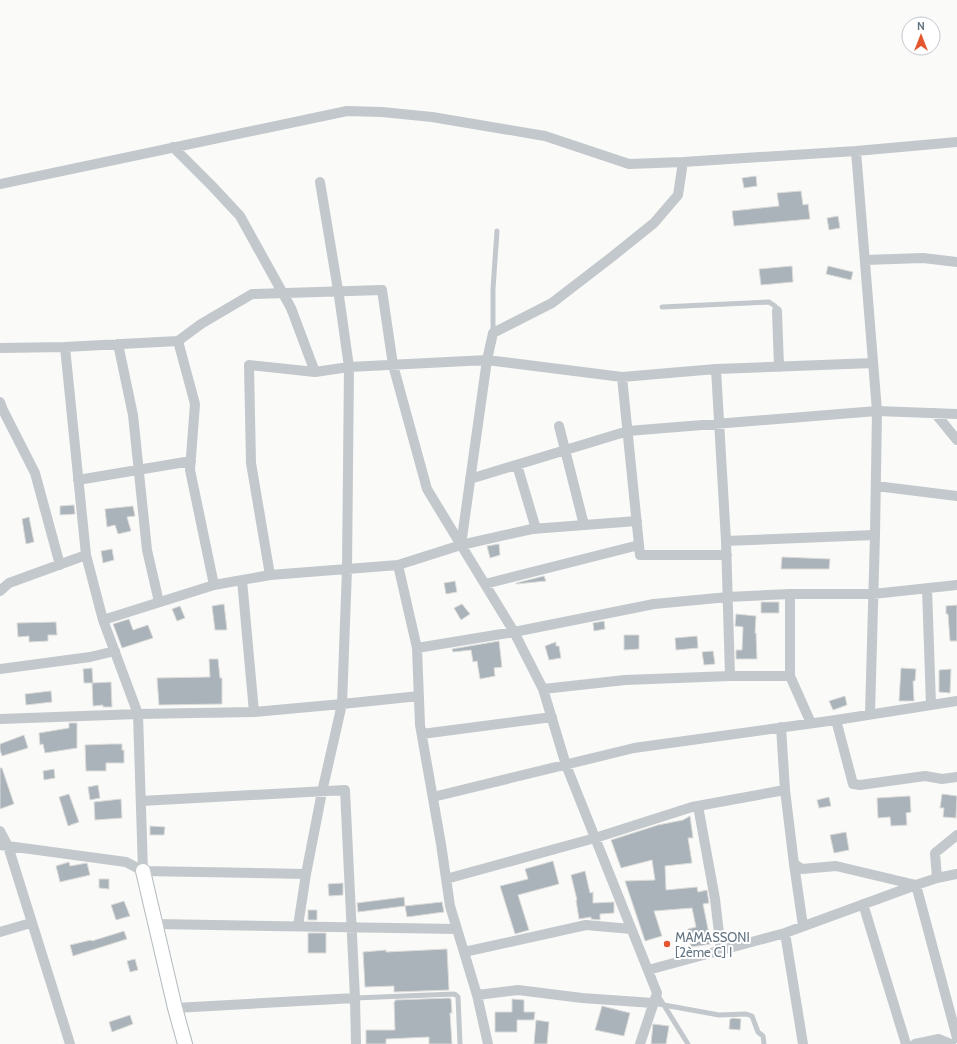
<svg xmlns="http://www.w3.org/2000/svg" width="957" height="1044" font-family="Cabin,sans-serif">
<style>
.building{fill:#aab3b9;stroke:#dcdcda}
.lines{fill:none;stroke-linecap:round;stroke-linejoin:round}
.secondary-casing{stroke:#b3babf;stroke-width:16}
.lane{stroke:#c3c8cc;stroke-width:5}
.street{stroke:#c3c8cc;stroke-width:10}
.secondary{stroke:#fff;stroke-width:14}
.poi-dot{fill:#e4572e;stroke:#fff;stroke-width:1.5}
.labels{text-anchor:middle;stroke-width:4;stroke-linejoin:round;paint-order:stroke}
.poi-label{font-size:13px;fill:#657683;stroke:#fff;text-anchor:start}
</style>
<rect width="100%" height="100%" fill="#fafaf8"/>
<!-- building -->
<path class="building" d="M756,176L757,186L744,188L742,178Z
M801,191L803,205L808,204L810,219L734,226L732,211L779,206L777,193Z
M838,216L840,228L829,230L827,218Z
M792,266L793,282L761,285L759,269Z
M828,266L853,272L851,280L826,274Z
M74,505L75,514L60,515V506Z
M133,506L135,516L127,517L131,531L118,534L115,525L107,527L105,509Z
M29,517L34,542L26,544L22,519Z
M499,544L500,555L490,558L487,546Z
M112,549L114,560L103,563L101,551Z
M782,557L830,559L829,569H781Z
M544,576L546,581L516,584V583Z
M455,581L457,592L446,594L444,583Z
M761,602H779V613H761Z
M224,604L227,630H215L212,606Z
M462,604L470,614L461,620L454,608Z
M957,605V641H950L948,614H946V606Z
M180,606L185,618L177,621L172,609Z
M736,614L756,616L755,633H756L757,659H736V650H742L743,627L735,626Z
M129,619L133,630L148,625L153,638L122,648L113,624Z
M604,621L605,629L594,631L593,623Z
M56,622L57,635H48V641L29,642V636L18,637L17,623Z
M624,635H639V649L624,650Z
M697,636L698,648L676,650L675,638Z
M499,641L502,667L494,668L495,676L480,679L477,661L473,662L471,650L453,652L452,649Z
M556,642V646H559L561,658L549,660L545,646Z
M713,651L715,664L704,665L702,652Z
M209,659H218L220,678H222V704L159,705L157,678L210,677Z
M92,668L93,683H84L83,669Z
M901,668L916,669L915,681H913L914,701H899Z
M951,669L950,693L939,692V670Z
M111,682L112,707H103V705L93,706L92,683Z
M51,691L52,702L26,705L25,694Z
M845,696L847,705L833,710L829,701Z
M69,723H77V748L45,753L43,744L40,745L39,733L69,728Z
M24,735L28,748L2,756L0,750V744Z
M110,744H122V750H124V763H106V771H86L85,745Z
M0,768H2L14,804L0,809Z
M54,769L55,778L44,780L43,771Z
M98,785L100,798L90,800L88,787Z
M69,794L79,822L68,826L59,797Z
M942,794L957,796L956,818L943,817L944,808H940Z
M910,796L911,812L906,813L907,825L891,826L890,817L878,818L877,798Z
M829,797L831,806L819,808L817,800Z
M121,799L122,818L95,820L94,802Z
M690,816L693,838H688L692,863L665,866L666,890L697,887L698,892L707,890L709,903L703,904L711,944L691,947L688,929L696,927L692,908L654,911L662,936L645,941L625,881L655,880L652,860L621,868L611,840L658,825L683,820Z
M150,826L165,827L164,835H150Z
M846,832L849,850L834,853L830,835Z
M553,861L559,884L518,895L529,930L515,934L500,886L528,879L525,869Z
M69,862L70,866L87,863L90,875L60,882L56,866Z
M585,871L590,893L593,892V903L614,902V913L600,914V920L591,919V917L579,919L576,900H577L571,875Z
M99,879H109V889L99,888Z
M343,883V895L329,896L328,884Z
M404,897L405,906L442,902L444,912L407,917L405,906L358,912L357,903Z
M124,901L130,916L116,920L111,905Z
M308,910H317V920H308Z
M124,931L127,939L73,956L70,945L91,940L92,941Z
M308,933H326V953H308Z
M447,949L449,990L394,992V986L365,987L363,952L386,950V952Z
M135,959L138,970L130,972L127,961Z
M449,998L451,999L452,1013H450L452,1044H429V1037L386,1039V1044H366V1030H395L394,1002H395V1000Z
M512,999L524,1000V1012H535L534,1020H517V1032H495V1012H512Z
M602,1006L630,1013L624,1036L595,1030Z
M130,1015L133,1024L112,1032L109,1022Z
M733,1018L741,1019L740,1030L729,1029L730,1019Z
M536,1020L549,1022L547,1044H534Z
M653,1024L669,1026L666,1044H651Z"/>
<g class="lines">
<!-- secondary casing -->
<g class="secondary-casing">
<path id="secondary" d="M143,871L175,1008L185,1044"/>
</g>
<!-- lane -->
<path class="lane" d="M662,307L769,302L775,306L777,311
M493,333V289L497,231
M657,994L688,1044
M355,998L454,994L456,995L458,997L460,1044
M653,1003L719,1015L746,1014L752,1016L758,1032L763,1036L764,1044"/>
<!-- street -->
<path class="street" d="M173,147L213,187L240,216L291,308L315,372L349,367L487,360L622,377L716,369L873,363
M856,151L877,411L875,535L870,714
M0,184L347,111L382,112L432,117L545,136L629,164L683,162L856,151L957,142
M865,260L923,258L957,262
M777,311L779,367
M178,341L195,404L190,470L214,585
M118,344L133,415L147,550L159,602
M65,347L86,555L103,620L138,714L143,871
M0,348L65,347L178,341L201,324L252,294L382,290L393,365L427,489L461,545
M716,369L726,541L730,676
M622,377L640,555H727
M0,402L3,410L35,473L60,565
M935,413L957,440
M559,426L584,525
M517,465L536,529
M470,479L628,431L877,411L957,414
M78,480L191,461
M876,486L957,496
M726,541L875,535
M398,565L417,648L420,725L441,844L450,906L477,995L488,1044
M270,575L251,463L249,365L315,372
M242,580L254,712
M485,584L639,545
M927,588L931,705
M0,591L9,583L86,555
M790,594V676L811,723
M103,620L214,585L270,575L347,569L398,565L461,545L532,529L637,521
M417,648L514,632L654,604L728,597L790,594H873L957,585
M0,669L90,657L115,651
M543,689L625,680L730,676H790
M0,719L138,714L254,712L342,704L419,696
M836,720L853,784L860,785L925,776L942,779L957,777
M781,727L785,790L794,864L802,869L836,866L916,885L957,1038
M422,734L552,717
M433,797L634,748L836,720L957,701
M141,801L345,790L355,998L356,1044
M698,806L715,899L721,950
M0,831L8,846L70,1044
M0,845L126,862L143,871L306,874
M794,864L803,926
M937,878L935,853L957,835
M446,879L595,838L692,807L785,790
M863,904L906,1044
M156,924L457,929
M298,926L306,874L322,792L342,704L347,569L349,367L339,296L320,182
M0,932L31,923
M785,933L803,1044
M464,952L586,925L631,929
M648,970L785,933L916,885L937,878L957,874
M477,995L518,990L582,998L653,1003
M175,1008L355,998
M640,1044L657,993L566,765L543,689L514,632L461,545L487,360L493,333L552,303L613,256L654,223L678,195L683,162
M915,1044L939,1039L951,1044"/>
<!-- secondary -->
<use href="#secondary" class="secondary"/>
</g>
<!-- markers -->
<circle class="poi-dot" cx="667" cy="944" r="4"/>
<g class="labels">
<!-- poi labels -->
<g class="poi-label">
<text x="675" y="942">MAMASSONI<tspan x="675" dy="15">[2ème C] I</tspan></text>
</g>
</g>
<!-- north arrow -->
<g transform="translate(921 36)"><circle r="19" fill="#ffffff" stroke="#c1c8cd"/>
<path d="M0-3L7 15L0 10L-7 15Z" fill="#e4572e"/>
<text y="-6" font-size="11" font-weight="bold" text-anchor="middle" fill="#657683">N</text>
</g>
</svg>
